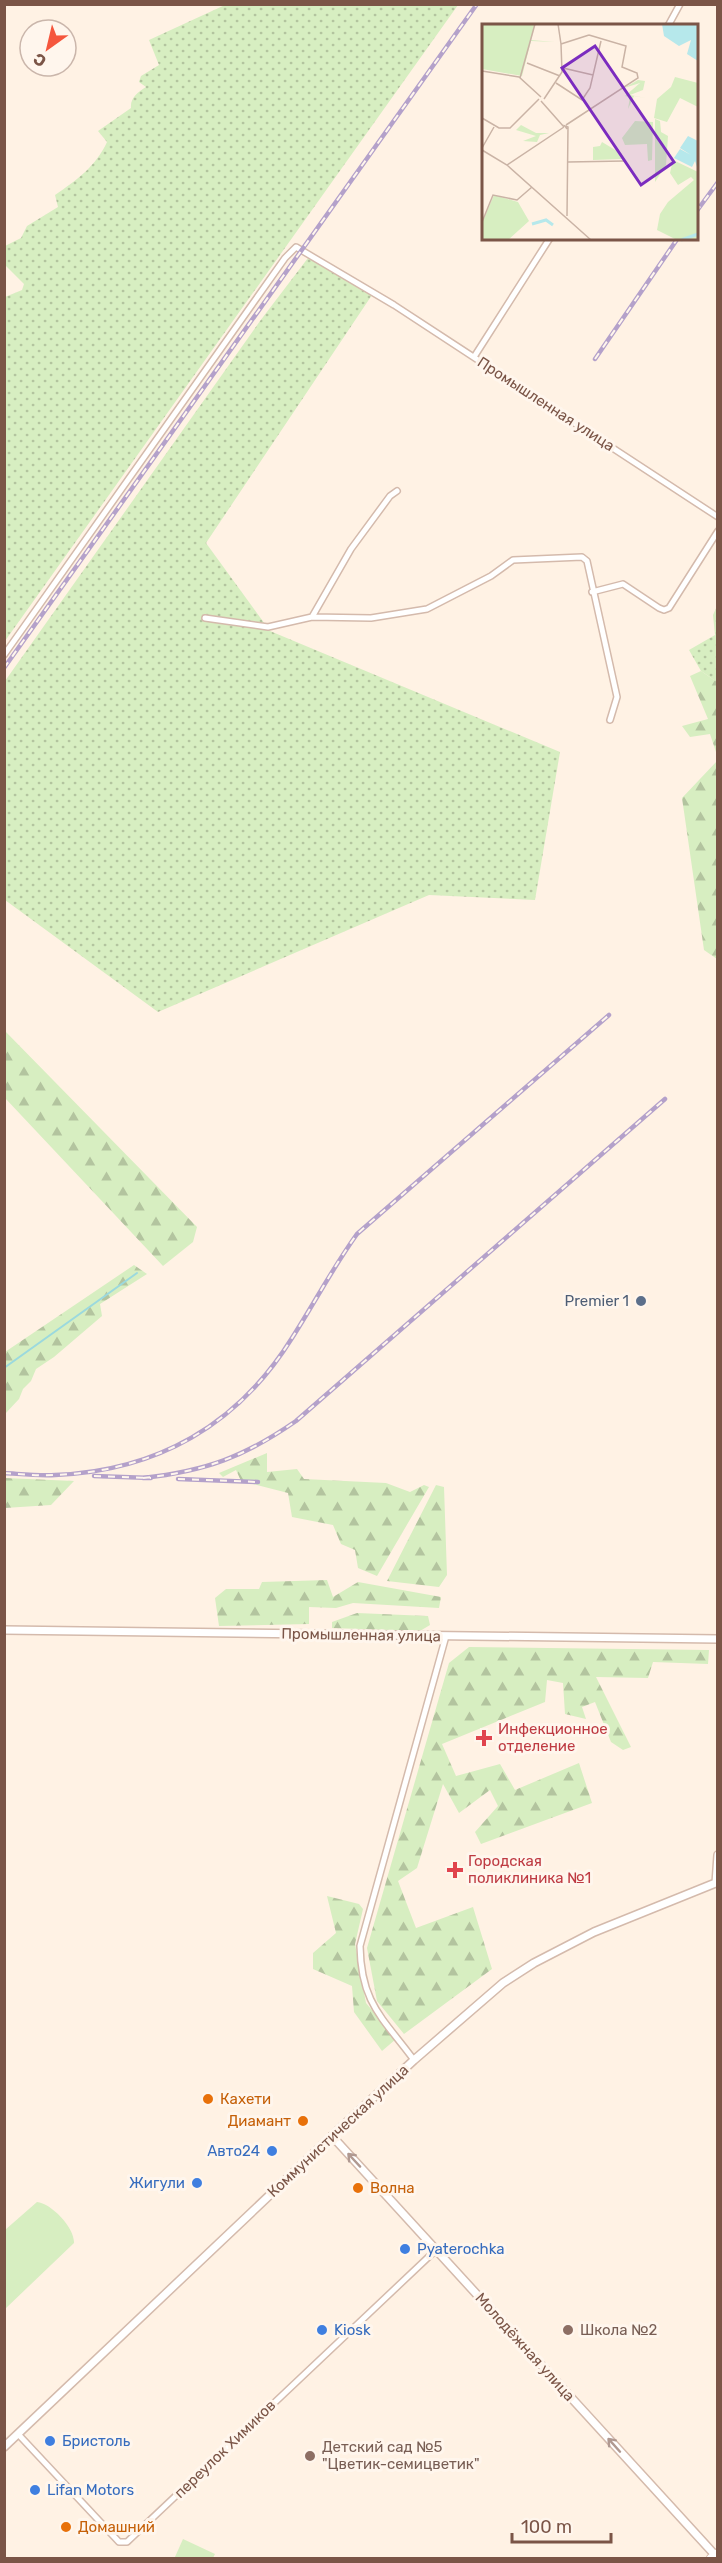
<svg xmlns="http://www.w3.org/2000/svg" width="722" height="2563" font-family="Rubik,sans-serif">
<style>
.grass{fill:url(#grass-dots)}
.forest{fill:url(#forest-firs)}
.pitch{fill:#d7eec1}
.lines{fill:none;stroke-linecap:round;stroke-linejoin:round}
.stream{stroke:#9bd9de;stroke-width:2}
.minor-casing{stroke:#d4baac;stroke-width:8}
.tertiary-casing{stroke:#d4baac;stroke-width:10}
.secondary-casing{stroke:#d8baa9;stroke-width:10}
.minor{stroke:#fff;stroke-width:5}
.tertiary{stroke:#fff;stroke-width:7}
.secondary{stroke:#fff;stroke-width:8}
.rail-casing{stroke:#b4a1ca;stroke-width:4.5}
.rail{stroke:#fff6ed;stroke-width:2;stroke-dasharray:7;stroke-linecap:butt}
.oneway{stroke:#b09991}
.service-dot{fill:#5c6f8a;stroke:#fff6ed;stroke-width:2}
.health-dot{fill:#e0444e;stroke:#fff6ed;stroke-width:2}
.food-dot{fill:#e8710a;stroke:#fff6ed;stroke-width:2}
.shop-dot{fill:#3f7fe0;stroke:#fff6ed;stroke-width:2}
.education-dot{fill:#8d6e63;stroke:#fff6ed;stroke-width:2}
.labels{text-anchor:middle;stroke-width:6;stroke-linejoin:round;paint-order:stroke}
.street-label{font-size:15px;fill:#7b5547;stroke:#fff6ed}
.service-label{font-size:15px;fill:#4e5e75;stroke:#fff6ed;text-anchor:end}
.health-label{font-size:15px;fill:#be3a42;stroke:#fff6ed;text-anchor:start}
.food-label{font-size:15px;fill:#c56008;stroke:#fff6ed;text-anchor:start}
.shop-label{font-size:15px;fill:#366cbe;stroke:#fff6ed;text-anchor:start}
.education-label{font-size:15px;fill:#785e54;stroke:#fff6ed;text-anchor:start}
.inset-river{fill:none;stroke:#b6e8eb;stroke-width:3}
.inset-road{fill:none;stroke:#cab3a5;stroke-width:1.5}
.view{fill:#7b2cbf;fill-opacity:0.15;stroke:#7b2cbf;stroke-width:3}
.inset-edge{fill:none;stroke:#7b5547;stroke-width:3}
</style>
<defs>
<pattern id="grass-dots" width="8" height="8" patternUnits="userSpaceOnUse" patternTransform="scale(1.5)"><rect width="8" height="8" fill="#d7eec1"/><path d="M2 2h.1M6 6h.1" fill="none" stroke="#b3c49f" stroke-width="1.8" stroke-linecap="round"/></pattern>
<pattern id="forest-firs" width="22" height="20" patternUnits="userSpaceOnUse" patternTransform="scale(1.5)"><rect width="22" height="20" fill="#d7eec1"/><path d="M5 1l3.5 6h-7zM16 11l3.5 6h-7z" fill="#b3c49f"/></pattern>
</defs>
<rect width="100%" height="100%" fill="#fff2e4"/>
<!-- grass -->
<path class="grass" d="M225,5H458L5,641V297L22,290L24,284L5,265V246L21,238L27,226L58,207L55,195C77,180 96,166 107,142L98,131L131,108C130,98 138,92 146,87L139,82L141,76L159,65L149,40Z
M311,254L374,292L206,543L270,631L560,752L535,900L429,895L158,1012L5,900V681L260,321Z
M717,606V682L701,671L689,650L715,635L713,615Z"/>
<!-- forest -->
<path class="forest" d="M701,671L717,682V755L710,734L690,737L682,726L708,719L690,676Z
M717,761V959L704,950L682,798Z
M5,1031L197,1227L193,1242L163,1266L5,1098Z
M134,1265L147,1274L100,1304L102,1316L54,1357L36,1369L31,1381L23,1389L19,1399L5,1414V1352Z
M267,1453V1472L297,1469L304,1479L386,1483L410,1492L424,1485L429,1487L377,1576L358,1568L355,1550L341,1544L333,1525L292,1517L288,1493L241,1481L236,1470L223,1477L219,1473Z
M5,1478L74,1481L51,1505L5,1508Z
M436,1485L444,1487L447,1575L439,1587L387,1581Z
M327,1580L333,1597L358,1582L441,1597L439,1608L353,1603L336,1608L309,1607V1624L219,1626L215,1598L226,1589H259L262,1582Z
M357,1613L428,1616L430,1625L420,1631L332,1628V1622Z
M469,1647L709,1650L708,1664L653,1662L648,1678L596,1677L631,1747L623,1750L611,1742L595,1702L582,1707L586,1719L565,1714L563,1683L547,1680L545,1702L442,1744L456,1776L500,1764L515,1790L579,1763L592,1803L481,1844L475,1832L498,1806L490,1790L459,1813L443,1784L417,1868L398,1881L416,1928L473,1907L492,1969L404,2034L377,2001L367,1948L449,1663Z
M327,1896L359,1904L363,1909L355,1944L366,2003L396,2039L382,2051L354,2012L352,1986L313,1969V1953L336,1933Z"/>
<!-- pitch -->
<path class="pitch" d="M37,2202C51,2203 75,2228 74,2243L5,2309V2230Z
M183,2539L215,2554L213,2558L175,2557Z"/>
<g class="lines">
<!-- stream -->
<path class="stream" d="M4,1368L137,1273"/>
<!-- minor casing -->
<g class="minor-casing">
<path id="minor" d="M668,26L680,4
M474,357L550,238
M592,592L623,584L659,608L664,610L669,608L718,531
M312,617L351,549L390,496L397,491
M205,618L268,627L312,617L371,618L427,609L491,576L513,560L582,557L587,561L617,697L610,720
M4,655L285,258L296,247L394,305L718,517
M414,2060C382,2017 361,2003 360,1946L446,1636
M18,2434L119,2542H127L437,2249"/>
</g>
<!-- tertiary casing -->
<g class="tertiary-casing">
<path id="tertiary" d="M4,1630L718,1639
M716,1883L718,1855
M332,2136L715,2555
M4,2447L332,2136L414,2060L503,1983L534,1963L594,1932L718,1882"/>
</g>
<!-- secondary casing -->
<g class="secondary-casing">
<path id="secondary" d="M711,2558L718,2553"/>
</g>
<!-- minor -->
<use href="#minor" class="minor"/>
<!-- tertiary -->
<use href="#tertiary" class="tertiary"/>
<!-- secondary -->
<use href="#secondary" class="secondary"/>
<!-- rail casing -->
<g class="rail-casing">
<path id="rail" d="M696,212L718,182
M595,359L678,238
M4,668L477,4
M4,1473C21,1474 38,1476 55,1475C157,1471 238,1425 292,1338C315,1302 332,1269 357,1234L609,1015
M94,1476L151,1478
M143,1478C206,1471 244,1457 296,1421L665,1099
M178,1479L258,1482"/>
</g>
<!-- rail -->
<use href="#rail" class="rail"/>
</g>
<!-- one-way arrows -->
<defs><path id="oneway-shaft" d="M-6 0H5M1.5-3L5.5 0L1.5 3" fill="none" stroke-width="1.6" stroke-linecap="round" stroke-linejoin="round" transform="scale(1.5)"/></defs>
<g class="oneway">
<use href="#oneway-shaft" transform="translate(354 2160) rotate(-133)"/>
<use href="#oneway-shaft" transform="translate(614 2445) rotate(-132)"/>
</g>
<!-- markers -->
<circle class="service-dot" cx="641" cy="1301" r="6"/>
<g class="health-dot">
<path d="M481 1729h6v6h6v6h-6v6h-6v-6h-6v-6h6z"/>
<path d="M452 1861h6v6h6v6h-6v6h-6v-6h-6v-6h6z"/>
</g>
<g class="food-dot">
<circle cx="208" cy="2099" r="6"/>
<circle cx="303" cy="2121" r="6"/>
<circle cx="358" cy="2188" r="6"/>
<circle cx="66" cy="2527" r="6"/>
</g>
<g class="shop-dot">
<circle cx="272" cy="2151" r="6"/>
<circle cx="197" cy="2183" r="6"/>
<circle cx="405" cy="2249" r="6"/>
<circle cx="322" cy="2330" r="6"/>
<circle cx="50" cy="2441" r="6"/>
<circle cx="35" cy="2490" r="6"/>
</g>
<g class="education-dot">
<circle cx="568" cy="2330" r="6"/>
<circle cx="310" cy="2456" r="6"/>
</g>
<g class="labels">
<!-- street labels -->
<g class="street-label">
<text transform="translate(546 404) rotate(33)" y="5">Промышленная улица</text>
<text transform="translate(361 1635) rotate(1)" y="5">Промышленная улица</text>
<text transform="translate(338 2131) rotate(-43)" y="5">Коммунистическая улица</text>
<text transform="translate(525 2347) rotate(48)" y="5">Молодёжная улица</text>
<text transform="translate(225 2449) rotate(-44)" y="5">переулок Химиков</text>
</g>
<!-- service labels -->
<g class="service-label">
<text x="629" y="1306">Premier 1</text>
</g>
<!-- health labels -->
<g class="health-label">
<text x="498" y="1734">Инфекционное<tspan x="498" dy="17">отделение</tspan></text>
<text x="468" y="1866">Городская<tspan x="468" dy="17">поликлиника №1</tspan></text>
</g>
<!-- food labels -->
<g class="food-label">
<text x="220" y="2104">Кахети</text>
<text x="291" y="2126" text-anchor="end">Диамант</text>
<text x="370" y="2193">Волна</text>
<text x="78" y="2532">Домашний</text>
</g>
<!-- shop labels -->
<g class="shop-label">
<text x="260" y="2156" text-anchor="end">Авто24</text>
<text x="185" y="2188" text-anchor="end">Жигули</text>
<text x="417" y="2254">Pyaterochka</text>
<text x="334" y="2335">Kiosk</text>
<text x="62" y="2446">Бристоль</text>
<text x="47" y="2495">Lifan Motors</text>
</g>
<!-- education labels -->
<g class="education-label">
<text x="580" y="2335">Школа №2</text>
<text x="322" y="2452">Детский сад №5<tspan x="322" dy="17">"Цветик-семицветик"</tspan></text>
</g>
</g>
<!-- overview -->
<g transform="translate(482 24)">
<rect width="216" height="216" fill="#fff2e4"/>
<path d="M193,53L216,59V83L198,74L185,98L172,94L175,75L189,63ZM173,95L178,97L179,108L186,112L184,141L173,158ZM153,97L171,98L170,136L166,137L165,120L143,121L140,114ZM120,118L140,130V135L111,136V123L118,122ZM12,171L36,178L47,197L26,216H0V199Z" fill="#d7eec1"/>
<path d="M156,56L163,57L161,66L148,71L164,74L152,72L146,85L148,73L143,72L158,59L142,64ZM39,101L54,109H67L58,111L55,118L41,117L54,112L34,106Z" fill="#d7eec1"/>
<path d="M191,136L216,148V216H195L175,206L178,190L186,178L212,156L209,153L196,161L188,149Z" fill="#d7eec1"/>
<path d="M0,0H53L49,16L73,18L49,17L40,52L0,45Z" fill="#d7eec1"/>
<path d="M180,0H216V37L205,30L209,16L197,22L182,12ZM206,112L216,117V146L213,137L210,143L192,134L198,125L209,131L198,124Z" fill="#b6e8eb"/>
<path class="inset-river" d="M50,200L64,196L71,201M199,216L216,210"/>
<path class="inset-road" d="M76,0L79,20M79,20L107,11M45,39L78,52M81,44L111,51M0,47L37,53L59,73M38,54L53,0M74,59L100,76L108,64L119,17M62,75L80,48L79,20M59,77L82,103M0,94L17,104H28L57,75M84,101L156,54L155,49L140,43L144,22L107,11M85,105L83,102L86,103L85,192M0,124L12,103M0,126L25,141L109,216M86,138L142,137M25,141L82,103M0,198L11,171L35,176L50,163"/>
<path class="view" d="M113,22L192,138L159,161L80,44Z"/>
<rect width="216" height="216" class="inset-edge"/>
</g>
<!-- border -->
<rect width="722" height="2563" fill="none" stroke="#7b5547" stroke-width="12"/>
<!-- north arrow -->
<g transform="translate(48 48) rotate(214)"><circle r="28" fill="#fff6ed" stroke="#cab6ab" stroke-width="1.5"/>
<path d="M0-4.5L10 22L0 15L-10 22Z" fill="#f5563d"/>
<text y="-9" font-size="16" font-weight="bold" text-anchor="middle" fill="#7b5547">С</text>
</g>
<!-- scale -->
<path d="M512 2533v9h99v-9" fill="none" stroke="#7b5547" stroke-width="3"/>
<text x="521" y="2533" font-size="18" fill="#7b5547" stroke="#fff6ed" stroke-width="4.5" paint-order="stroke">100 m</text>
</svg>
